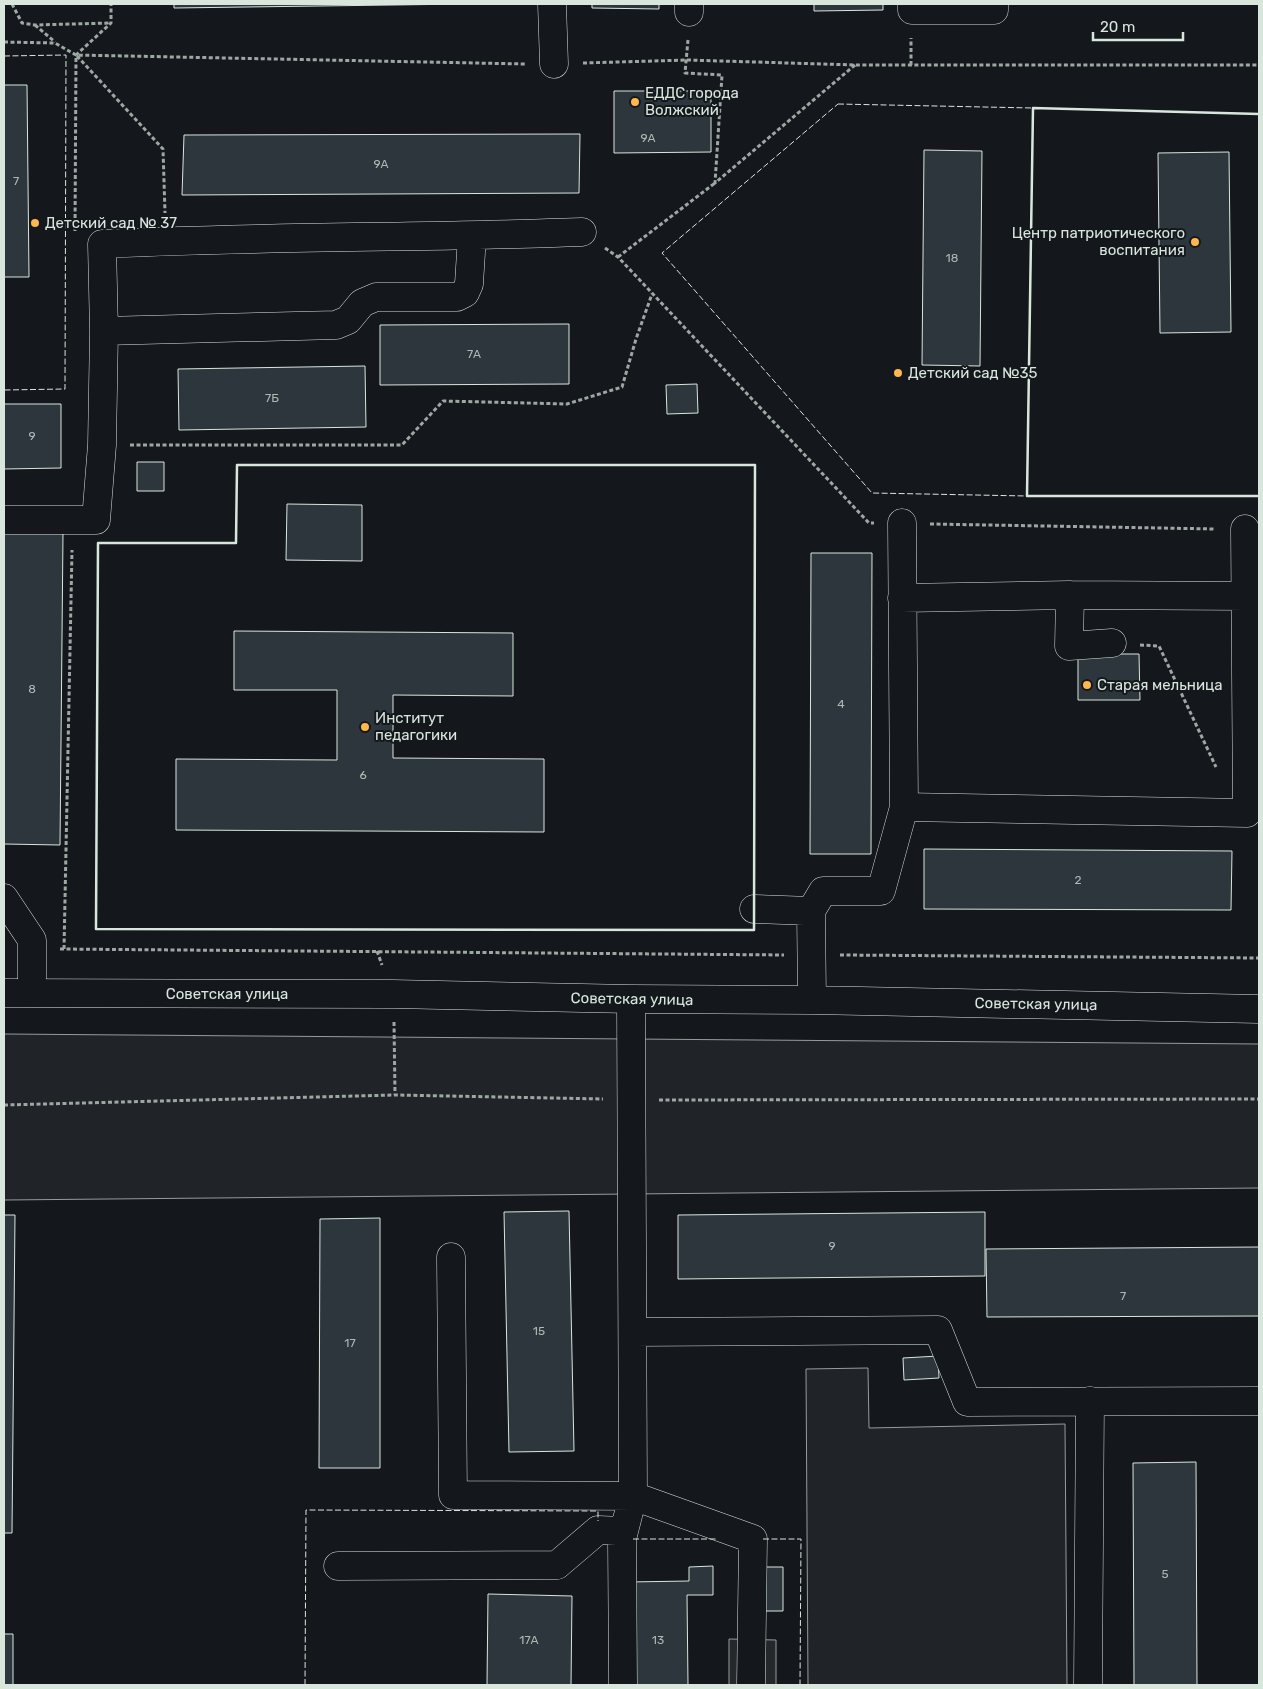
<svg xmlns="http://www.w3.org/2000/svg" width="1263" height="1689" font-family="Rubik,sans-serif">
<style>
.green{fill:#202428;stroke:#939e99}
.parking{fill:#24282b;stroke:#939e99}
.building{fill:#2c363c;stroke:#d8e6dc}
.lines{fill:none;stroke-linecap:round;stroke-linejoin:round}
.minor-casing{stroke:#d8e6dc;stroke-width:29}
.path{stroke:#9da8a2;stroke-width:3;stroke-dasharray:4 2.5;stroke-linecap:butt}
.minor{stroke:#14181c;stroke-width:28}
.fence{stroke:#d8e6dc;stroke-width:1;stroke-dasharray:6 2.5;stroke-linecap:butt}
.wall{stroke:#d8e6dc;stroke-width:2.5}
.poi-dot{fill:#ffb74d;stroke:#14181c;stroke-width:2}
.labels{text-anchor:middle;stroke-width:4;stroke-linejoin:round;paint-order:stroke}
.number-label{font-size:12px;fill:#adbab4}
.poi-label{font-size:15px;fill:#d8e6dc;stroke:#14181c;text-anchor:start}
.street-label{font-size:15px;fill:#d8e6dc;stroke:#14181c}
</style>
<rect width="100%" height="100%" fill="#14181c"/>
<!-- green -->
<path class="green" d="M4,1034L1259,1044V1188L4,1200Z
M868,1368L869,1428L1065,1424L1067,1685H808L806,1369Z"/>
<!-- parking -->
<path class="parking" d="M729,1639L776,1640V1685H729Z"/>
<!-- building -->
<path class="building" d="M174,4H465L174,8Z
M592,4H659V9L592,8Z
M814,4H883V10L814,11Z
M4,85H27L29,277H4Z
M614,91H711V152L614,153Z
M580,134L579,193L182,195L184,135Z
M924,150L982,151L980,366L922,365Z
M1229,152L1231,332L1160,333L1158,153Z
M569,324V384L380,385V325Z
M365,366L366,427L179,430L178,369Z
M697,384L698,413L667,414L666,385Z
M4,404H61V468L4,469Z
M137,462H164V491H137Z
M287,504L362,505V561L286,560Z
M4,532L63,533L60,845L4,844Z
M811,553H872L871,854H810Z
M234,631L513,633V696L393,695V758L544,759V832L176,830V759L337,760V690H234Z
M1078,654H1139L1140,700H1078Z
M924,849L1232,851L1231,910L924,909Z
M569,1211L574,1451L509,1452L504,1212Z
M985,1212V1276L678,1279V1215Z
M4,1215H15L12,1533H4Z
M380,1218V1468H319L320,1219Z
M1259,1247V1316L987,1317L986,1249Z
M938,1356L939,1378L904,1380L903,1358Z
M1196,1462L1197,1685H1134L1133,1463Z
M713,1566V1595H687L688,1685H630L629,1582L689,1581V1567Z
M759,1567H783V1611H759Z
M488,1594L572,1596L571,1685H487Z
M4,1634H13V1685H4Z"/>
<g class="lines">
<!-- minor casing -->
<g class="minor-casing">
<path id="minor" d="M552,4L554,64
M689,4V12
M912,4V10H994V4
M104,331L336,325L348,320L362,303L376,297H457L465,293L469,284L472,236
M4,520H96L102,445L104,331L102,244C262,236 422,238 582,232
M1070,595L1069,646L1112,643
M902,598L1070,595L1246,596
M904,807L1247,813L1245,529
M4,898L32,940V993
M754,909L811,911
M4,993L393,994L631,999L812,1000L1259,1009
M812,1000L811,911L823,891H881L904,807L902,523
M451,1257L453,1495L633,1496L631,999
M633,1332L938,1330L967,1402L1259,1401
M338,1566L557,1565L598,1530L623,1531
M623,1685L622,1539L633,1496L753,1539L751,1685
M1088,1685L1090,1401"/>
</g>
<!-- path -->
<path class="path" d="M12,4L22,23L35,25L110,23
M35,25L55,42
M688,40L685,73L722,75L715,183L855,65
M4,42L55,43L76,55L525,64
M77,56L163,149L165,213
M583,63L687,60L856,65H1259
M911,65V38
M75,231L76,55L111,23V4
M605,248L618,257L869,523H874
M618,257L715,183
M130,445H402L443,401L567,404L622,387L636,339L652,294
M930,524L1216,529
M1140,645L1159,646L1216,767
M60,949L784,955
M64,949L72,550
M377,951L382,965
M840,955L1259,958
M394,1022L395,1095
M659,1100L1259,1099
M4,1105L395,1095L603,1099"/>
<!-- minor -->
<use href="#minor" class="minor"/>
<!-- fence -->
<path class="fence" d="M4,56L66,55L65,389L4,390
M838,104L1033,108L1027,496L872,493L662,253Z
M633,1539H718
M763,1539H801L800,1685
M305,1685L306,1510L598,1511V1521"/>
<!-- wall -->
<path class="wall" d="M1259,114L1033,108L1027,496H1259
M237,465H755L754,930L96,929L98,543H236Z"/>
</g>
<!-- markers -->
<g class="poi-dot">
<circle cx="635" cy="102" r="5"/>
<circle cx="35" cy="223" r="5"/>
<circle cx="1195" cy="242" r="5"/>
<circle cx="898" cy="373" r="5"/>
<circle cx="1087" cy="685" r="5"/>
<circle cx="365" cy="727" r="5"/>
</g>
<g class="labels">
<!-- number labels -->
<g class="number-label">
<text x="648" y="142">9А</text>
<text x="381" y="168">9А</text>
<text x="16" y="185">7</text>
<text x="952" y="262">18</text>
<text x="474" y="358">7А</text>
<text x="272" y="402">7Б</text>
<text x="32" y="440">9</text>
<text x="32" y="693">8</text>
<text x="841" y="708">4</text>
<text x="363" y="779">6</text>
<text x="1078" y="884">2</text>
<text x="832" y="1250">9</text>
<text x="1123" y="1300">7</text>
<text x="539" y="1335">15</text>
<text x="350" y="1347">17</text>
<text x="1165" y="1578">5</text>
<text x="529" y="1644">17А</text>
<text x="658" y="1644">13</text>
</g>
<!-- poi labels -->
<g class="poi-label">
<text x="645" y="98">ЕДДС города<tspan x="645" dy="17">Волжский</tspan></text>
<text x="45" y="228">Детский сад № 37</text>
<text x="1185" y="238" text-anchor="end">Центр патриотического<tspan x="1185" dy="17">воспитания</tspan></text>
<text x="908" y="378">Детский сад №35</text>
<text x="1097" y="690">Старая мельница</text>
<text x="375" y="723">Институт<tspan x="375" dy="17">педагогики</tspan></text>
</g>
<!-- street labels -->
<g class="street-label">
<text x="227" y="999">Советская улица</text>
<text transform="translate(632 999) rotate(1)" y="5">Советская улица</text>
<text transform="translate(1036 1004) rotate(1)" y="5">Советская улица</text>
</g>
</g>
<!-- border -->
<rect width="1263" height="1689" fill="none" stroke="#d8e6dc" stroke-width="10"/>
<!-- scale -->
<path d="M1093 32v8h90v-8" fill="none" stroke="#d8e6dc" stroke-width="2.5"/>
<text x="1100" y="32" font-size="15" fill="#d8e6dc" stroke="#14181c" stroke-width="4" paint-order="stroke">20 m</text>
</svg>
